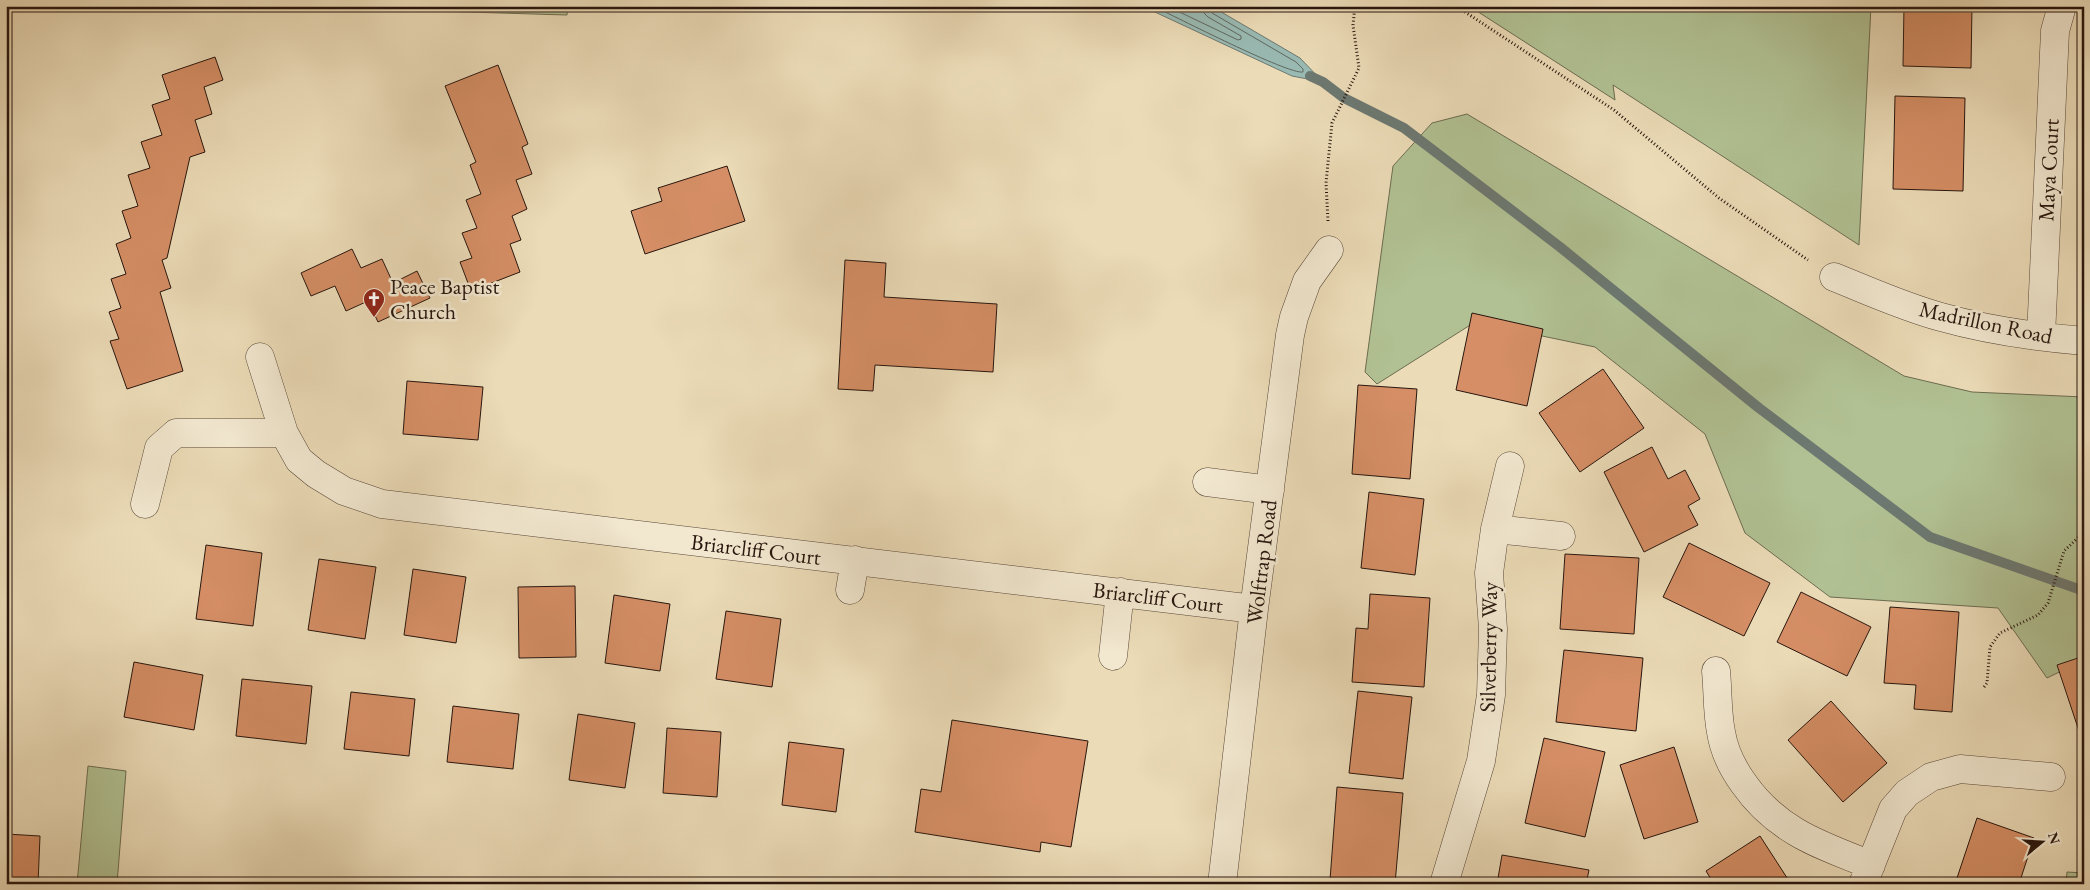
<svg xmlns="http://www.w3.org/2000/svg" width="2090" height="890" font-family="'EB Garamond',serif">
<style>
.green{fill:#b1c193;stroke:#6c6c50}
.water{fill:#99bab3;stroke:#6c7871}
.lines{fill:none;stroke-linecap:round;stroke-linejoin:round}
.shore{stroke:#606860;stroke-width:1}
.stream{stroke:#6c7871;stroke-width:10}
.building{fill:#d58e65;stroke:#28160e}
.minor-casing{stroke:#594738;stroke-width:29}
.path{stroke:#28160e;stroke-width:3;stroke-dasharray:1 2.5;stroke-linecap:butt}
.minor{stroke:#f2e8d0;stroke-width:28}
.labels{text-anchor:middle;stroke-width:5;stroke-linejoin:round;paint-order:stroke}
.street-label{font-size:22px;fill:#28160e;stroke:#f2e8d0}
.poi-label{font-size:22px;fill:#28160e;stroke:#f2e8d0;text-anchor:start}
</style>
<rect width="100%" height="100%" fill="#ebdbb7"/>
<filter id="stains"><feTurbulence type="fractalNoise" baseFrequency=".004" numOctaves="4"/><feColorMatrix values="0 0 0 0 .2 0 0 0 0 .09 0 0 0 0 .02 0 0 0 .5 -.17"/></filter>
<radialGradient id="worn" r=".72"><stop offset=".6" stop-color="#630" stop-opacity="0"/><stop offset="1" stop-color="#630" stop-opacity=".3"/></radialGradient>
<!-- green -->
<path class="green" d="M263,6H568L567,15Z
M1469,6H1871L1859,245L1613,85L1615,100Z
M1467,114L1904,376L1972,392L2084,397V660L2047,678L1998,608L1830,597L1745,533L1705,434L1595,347L1475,322L1377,384L1365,372L1393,166L1432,123Z
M88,766L126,771L117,884H77Z
M2067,872L2084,873V884H2066Z"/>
<!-- water -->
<path class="water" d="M1142,6H1211L1300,58L1323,82L1292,76Z"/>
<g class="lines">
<!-- shore -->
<path class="shore" d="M1153,6C1174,16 1289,75 1303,72V69L1296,62L1212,13L1209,6
M1167,6L1238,40L1241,39V36L1208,17L1204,13L1203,6"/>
<!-- stream -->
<path class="stream" d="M1310,76L1323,82L1344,98L1404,128L1560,247L1759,408L1930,537L2084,591"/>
</g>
<!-- building -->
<path class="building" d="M1904,6H1972L1971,68L1903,66Z
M215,57L223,80L204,87L212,114L195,120L205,152L190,157L167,258L162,260L171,288L160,292L183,371L127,389L110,341L119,339L109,312L121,308L111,279L126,274L116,244L131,238L122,211L138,206L128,175L150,168L141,142L162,135L152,105L170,99L162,75Z
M498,65L528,144L522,147L532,174L516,180L527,209L512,216L521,240L510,244L520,272L471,291L460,262L472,258L462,233L477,228L466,200L481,194L470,165L476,162L445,86Z
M1895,96L1965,98L1963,191L1893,189Z
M727,166L745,221L645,254L631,211L662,201L658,188Z
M352,249L361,268L382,259L393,283L417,271L430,298L378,322L368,301L346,311L335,286L311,296L301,273Z
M845,260L886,263L884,297L997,304L993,372L875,365L873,391L838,389Z
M1472,313L1543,329L1527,406L1456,390Z
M1603,369L1644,428L1580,472L1539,413Z
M407,381L483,387L478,440L403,434Z
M1358,385L1417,389L1410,479L1352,474Z
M1652,447L1668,479L1685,470L1700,499L1688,506L1698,525L1644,552L1604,472Z
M1369,492L1424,499L1415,575L1361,568Z
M1689,543L1770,583L1744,636L1663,597Z
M206,545L262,553L253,626L196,619Z
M1565,554L1639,558L1634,634L1560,629Z
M319,559L376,567L365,639L308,630Z
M413,569L466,577L456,643L404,635Z
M575,586L576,657L519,658L518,587Z
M1801,592L1871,627L1847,676L1777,642Z
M1370,594L1430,598L1424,687L1352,682L1356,628L1368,629Z
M614,595L670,604L660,671L605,663Z
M1890,607L1959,612L1952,712L1914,709L1916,685L1884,683Z
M726,611L781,619L772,687L716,679Z
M1564,650L1643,658L1636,731L1556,722Z
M2084,656V746L2057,665Z
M134,662L203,675L194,730L124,717Z
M242,679L312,686L306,744L236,736Z
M1358,691L1412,697L1403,779L1349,773Z
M351,692L415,699L409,756L344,749Z
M1831,701L1887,763L1843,802L1788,740Z
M453,706L519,714L513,769L447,762Z
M578,714L635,723L625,788L569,780Z
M952,720L1088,741L1071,847L1041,842L1040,852L915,832L921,789L941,792Z
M667,728L721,732L717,797L663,793Z
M1544,738L1605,752L1585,837L1525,823Z
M789,742L844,749L836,812L782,805Z
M1674,747L1698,822L1644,839L1620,765Z
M1337,787L1403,793L1395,884L1330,880Z
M1977,818L2034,838L2019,884H1955Z
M6,834L40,836L38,884H6Z
M1760,836L1791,884H1714L1706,871Z
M1502,855L1589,870L1586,884H1497Z
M1682,879V884H1599Z"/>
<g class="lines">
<!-- minor casing -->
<g class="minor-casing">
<path id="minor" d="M1834,277C1869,291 1904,307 1941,317C1987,330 2036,337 2084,341
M2041,336L2055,31L2062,6
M260,357L284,433L299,460L316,474L344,491L382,504L1254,609
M1207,482L1270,490
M145,504L159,448L176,433H284
M1495,529L1561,536
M850,590L855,560
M1113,656L1120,592
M1716,671C1718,691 1717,712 1721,732C1724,751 1733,769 1744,784C1777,831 1820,845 1871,865
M1222,884L1254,609L1290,335L1294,317L1307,281L1329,250
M1444,884L1481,761L1491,695L1493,629L1489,573L1495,529L1510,466
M1863,884L1893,809L1907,793L1931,777L1960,769L2051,777"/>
</g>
<!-- path -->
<path class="path" d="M1456,6L1614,110L1719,198L1808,260
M1328,221L1326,183L1332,123L1359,68L1353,25L1355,6
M1984,687L1987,683L1990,647L2000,633L2038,615L2048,603L2064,551L2084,532"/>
<!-- minor -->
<use href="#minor" class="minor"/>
</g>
<!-- icons -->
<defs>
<g id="church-pin" transform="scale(1.125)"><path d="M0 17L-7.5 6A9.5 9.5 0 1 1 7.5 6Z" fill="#8f2418" stroke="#f2e8d0"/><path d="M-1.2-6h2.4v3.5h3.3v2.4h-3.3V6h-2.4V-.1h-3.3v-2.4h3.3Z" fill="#fff"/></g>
</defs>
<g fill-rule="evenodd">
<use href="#church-pin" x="374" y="299"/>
</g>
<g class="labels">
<!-- street labels -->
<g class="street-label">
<text transform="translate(2048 170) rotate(-87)" y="8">Maya Court</text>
<text transform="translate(1986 322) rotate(12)" y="8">Madrillon Road</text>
<text transform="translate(756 549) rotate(7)" y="8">Briarcliff Court</text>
<text transform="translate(1261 562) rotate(-83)" y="8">Wolftrap Road</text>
<text transform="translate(1158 597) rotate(7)" y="8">Briarcliff Court</text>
<text transform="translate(1488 647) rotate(-89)" y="8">Silverberry Way</text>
</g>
<!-- poi labels -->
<g class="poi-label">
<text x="390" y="294">Peace Baptist<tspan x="390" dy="25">Church</tspan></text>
</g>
</g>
<!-- margin -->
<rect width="2090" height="890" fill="none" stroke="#ebdbb7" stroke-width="25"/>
<rect x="8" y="8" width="2075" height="875" fill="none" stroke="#28160e" stroke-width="2.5"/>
<rect x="12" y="12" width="2065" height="865" fill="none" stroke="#28160e"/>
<!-- north arrow -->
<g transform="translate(2042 842) rotate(72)" stroke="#f2e8d0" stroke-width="4" paint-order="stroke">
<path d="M0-4L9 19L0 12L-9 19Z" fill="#28160e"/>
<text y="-8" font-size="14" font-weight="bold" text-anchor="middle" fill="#28160e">N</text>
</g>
<rect width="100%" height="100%" filter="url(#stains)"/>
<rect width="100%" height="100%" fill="url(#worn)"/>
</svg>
